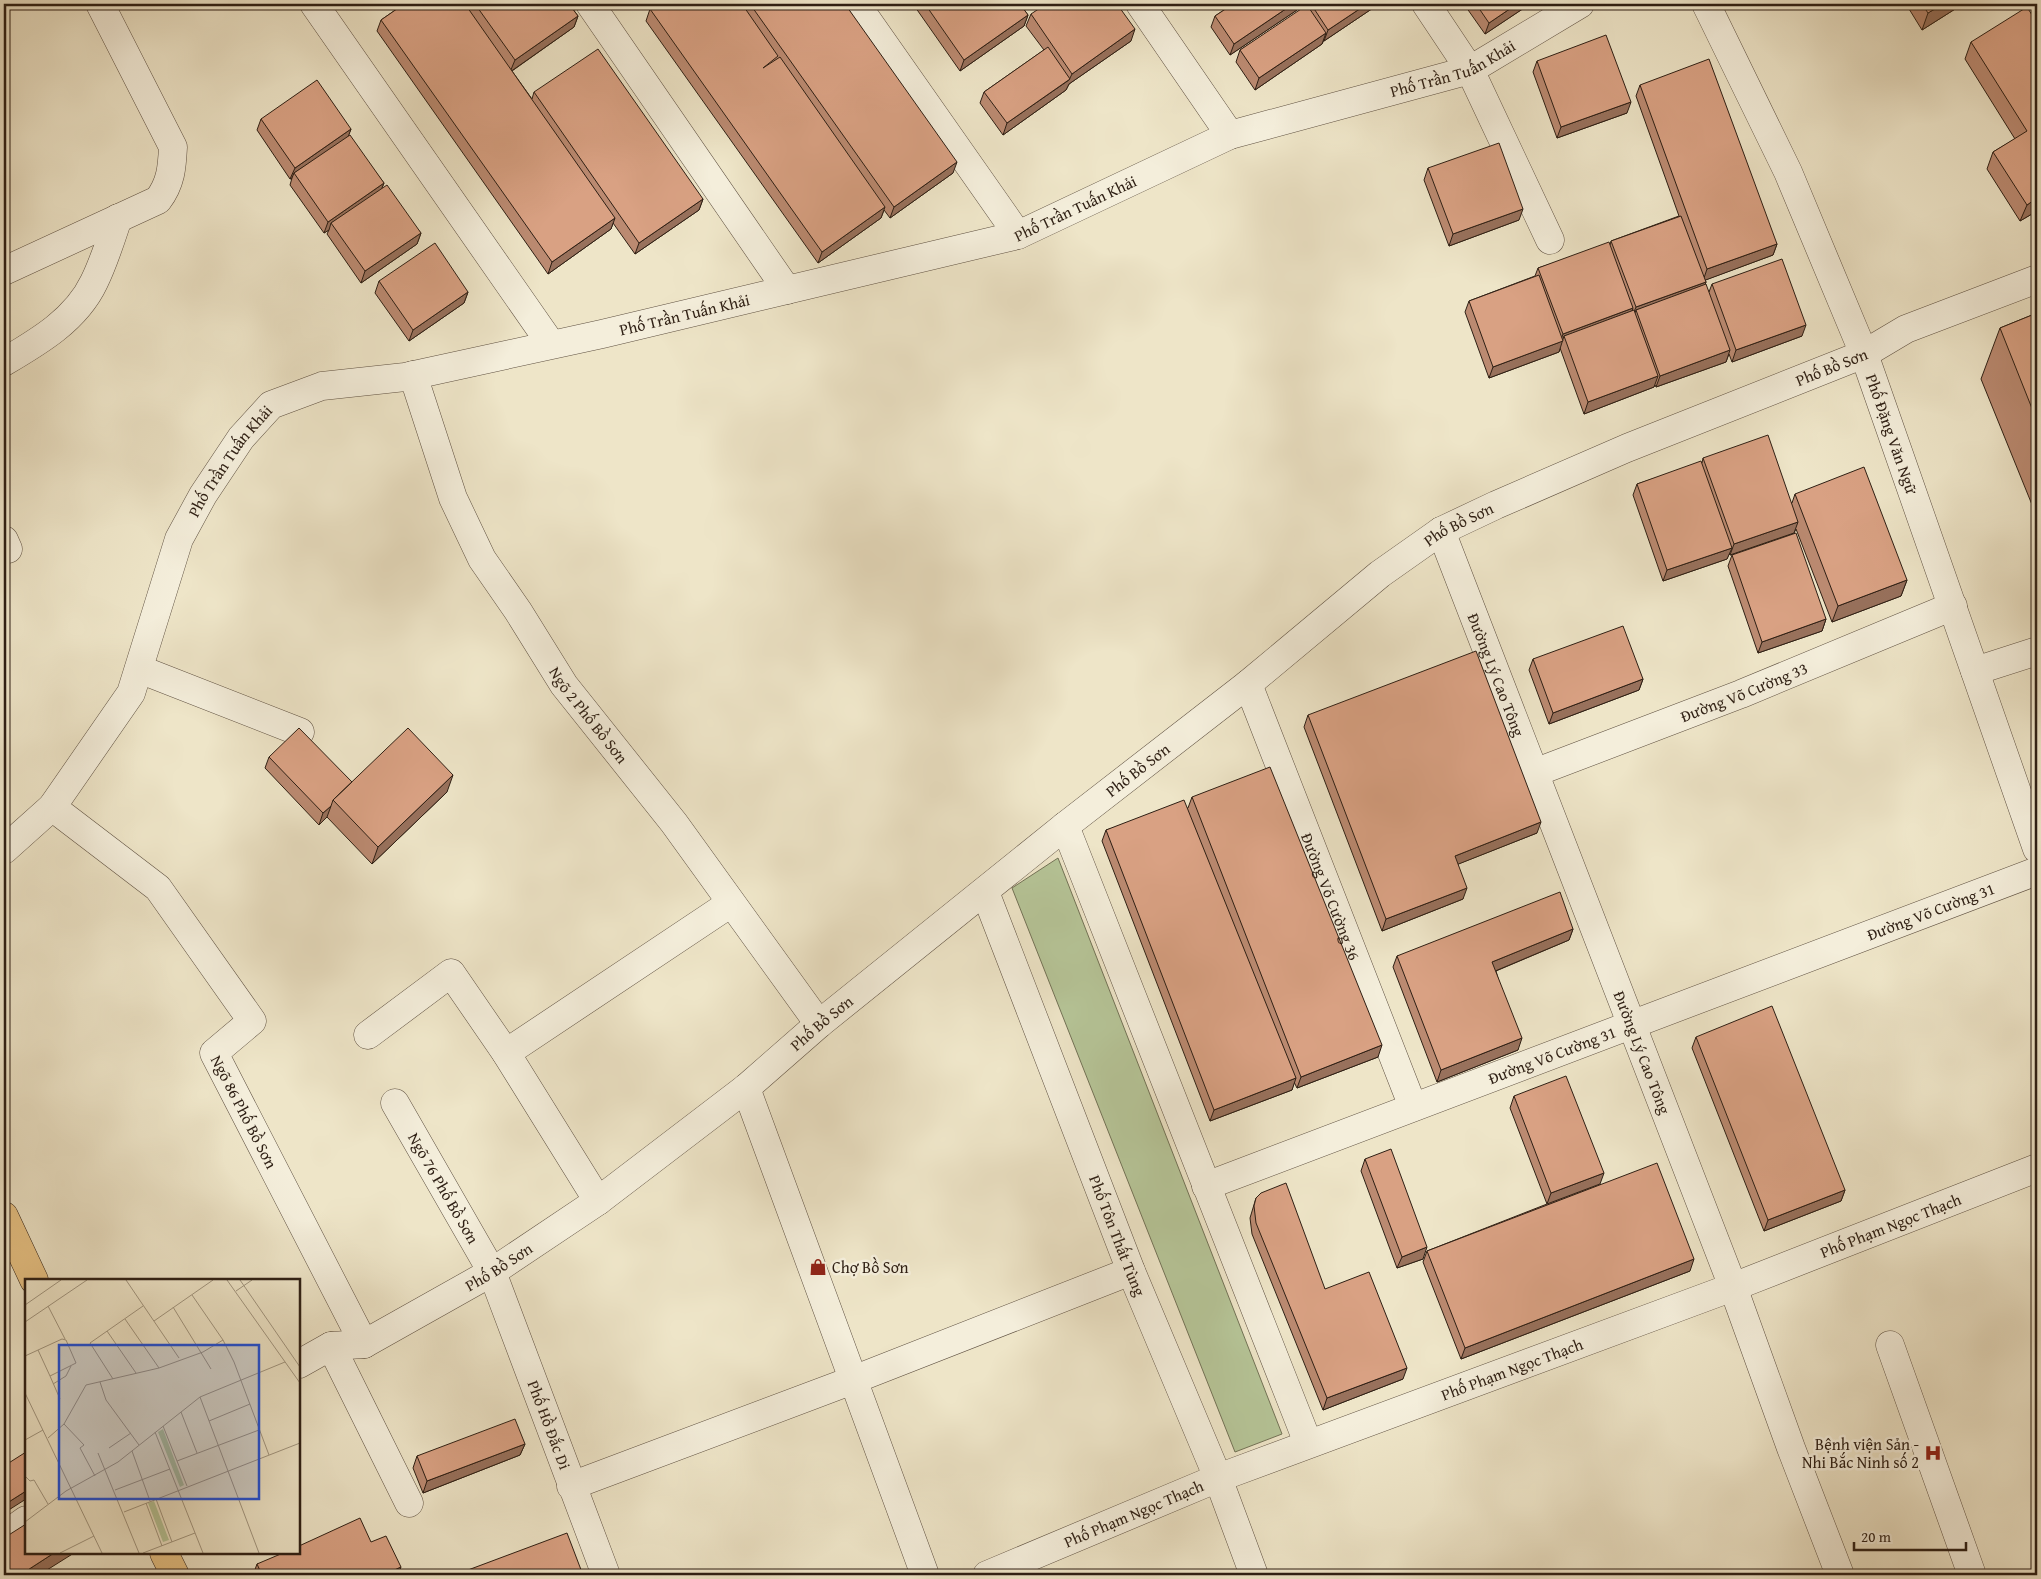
<svg xmlns="http://www.w3.org/2000/svg" width="2041" height="1579" font-family="'Gentium Book Plus',serif">
<style>
.green{fill:#b6c598;stroke:#727256}
.lines{fill:none;stroke-linecap:round;stroke-linejoin:round}
.minor-casing{stroke:#5e5041;stroke-width:29}
.highway-casing{stroke:#2e1f14;stroke-width:29}
.minor{stroke:#f4eedb;stroke-width:28}
.highway{stroke:#e7c284;stroke-width:28}
.wall{fill:#bb8a71;stroke:#2e1f14}
.shaded-wall{fill:#98715c;stroke:#2e1f14}
.building{fill:#d9a183;stroke:#2e1f14}
.labels{text-anchor:middle;stroke-width:5;stroke-linejoin:round;paint-order:stroke}
.street-label{font-size:16px;fill:#2e1f14;stroke:#f4eedb}
.poi-label{font-size:16px;fill:#2e1f14;stroke:#f4eedb;text-anchor:start}
.inset-road{fill:none;stroke:#a19680;stroke-width:1}
.view{fill:#1d4ed8;fill-opacity:0.15;stroke:#1d4ed8;stroke-width:2.5}
.inset-edge{fill:none;stroke:#2e1f14;stroke-width:2.5}
</style>
<rect width="100%" height="100%" fill="#eee5c8"/>
<filter id="stains"><feTurbulence type="fractalNoise" baseFrequency=".004" numOctaves="4"/><feColorMatrix values="0 0 0 0 .2 0 0 0 0 .09 0 0 0 0 .02 0 0 0 .5 -.17"/></filter>
<radialGradient id="worn" r=".72"><stop offset=".6" stop-color="#630" stop-opacity="0"/><stop offset="1" stop-color="#630" stop-opacity=".3"/></radialGradient>
<!-- green -->
<path class="green" d="M1058,858L1282,1434L1235,1452L1012,888Z"/>
<g class="lines">
<!-- minor casing -->
<g class="minor-casing">
<g id="minor">
<path d="M314,4L551,344"/>
<path d="M590,4L787,290"/>
<path d="M856,4L1018,235"/>
<path d="M1140,4L1230,135"/>
<path d="M1426,4L1470,70L1550,240"/>
<path id="s1" d="M1706,4L1788,172L1864,354L2037,849"/>
<path d="M4,271L158,200C171,183 172,167 173,147L100,4"/>
<path d="M4,362C38,342 76,320 94,282C104,262 111,239 118,218"/>
<path id="s2" d="M413,375L453,498L482,559L518,611L564,685L674,823L819,1024"/>
<path id="s3" d="M1441,531L1733,1287L1791,1448L1840,1575"/>
<path d="M4,540L8,549"/>
<path d="M139,669L300,732"/>
<path d="M1975,671L2037,651"/>
<path id="s4" d="M1248,684L1413,1107"/>
<path id="s5" d="M1534,773L1741,694L1953,606"/>
<path id="s6" d="M52,807L158,888L252,1021L214,1053L364,1344"/>
<path d="M1065,826L1308,1443"/>
<path id="s7" d="M4,850L52,807L131,693L179,539L203,495L241,438L271,405L322,386L405,377L602,334L1018,235L1230,135L1470,70L1580,4"/>
<path id="s8" d="M985,892L1131,1271L1218,1478L1254,1575"/>
<path d="M368,1035L451,973L506,1053L598,1201"/>
<path d="M506,1053L731,903"/>
<path d="M746,1088L925,1575"/>
<path id="s9" d="M395,1103L492,1272L606,1575"/>
<path id="s10" d="M1206,1186L2037,871"/>
<path d="M1890,1345L1972,1575"/>
<path d="M331,1346L409,1503"/>
<path id="s11" d="M299,1364L331,1346L364,1344L492,1272L598,1201L746,1088L819,1024L1065,826L1248,684L1380,574L1441,531L1496,505L1627,448L1864,354L1906,329L2037,279"/>
<path d="M571,1486L853,1380L1131,1271"/>
<path d="M4,1536L26,1520"/>
<path id="s12" d="M987,1575L1218,1478L1733,1287L2037,1168"/>
</g>
</g>
<!-- highway casing -->
<g class="highway-casing">
<path id="highway" d="M4,1216L34,1280
M164,1553L175,1575"/>
</g>
<!-- minor -->
<use href="#minor" class="minor"/>
<!-- highway -->
<use href="#highway" class="highway"/>
</g>
<!-- wall -->
<path class="wall" d="M404,4H569L578,16L574,27L512,71L532,99L534,92L703,199L699,210L635,254L613,223L611,229L548,274L377,31L381,20Z
M658,4H845L953,173L890,218L884,210L881,218L818,263L646,21L650,9Z
M913,4H1020L1028,15L1024,26L960,71Z
M1233,4H1299L1297,10L1230,55L1211,27L1215,16Z
M1309,4H1379L1324,41V40L1322,44L1255,90L1236,62L1240,50L1308,7Z
M1468,4H1530L1485,34L1466,7Z
M1906,4H1963L1922,30Z
M1031,14L1131,41L1069,84L1066,90L1003,135L980,103L984,92L1044,50L1026,26Z
M2037,23V211L2020,221L1987,169L1993,152L2015,139L1965,59L1971,42Z
M1537,61L1627,113L1557,138L1533,72Z
M1640,85L1777,244L1773,255L1705,280L1706,282L1705,285L1709,292L1712,284L1802,336L1732,362L1729,354L1726,362L1656,387L1655,385L1654,387L1584,414L1560,348L1559,352L1489,378L1465,312L1469,301L1535,276L1538,268L1610,245L1611,241L1679,216L1636,96Z
M261,119L351,129L348,136L384,183L382,188L421,233L417,244L361,283L327,234L329,230L324,233L290,185L292,178L290,179L257,130Z
M1428,168L1519,220L1449,246L1424,180Z
M379,281L468,292L464,303L409,341L375,293Z
M2037,313V517L1981,379L2000,328Z
M1703,458L1792,503L1795,494L1907,580L1901,596L1832,622L1796,529L1794,533L1730,555L1729,554L1727,559L1663,581L1633,495L1637,484L1702,463Z
M1732,555L1826,619L1822,631L1758,653L1728,566Z
M1533,659L1643,679L1639,690L1549,724L1529,670Z
M1308,715L1537,833L1458,864L1463,899L1382,931L1304,727Z
M269,757L352,782L447,792L372,864L327,817L319,825L265,768Z
M1192,797L1378,1057L1297,1088L1294,1082L1292,1090L1210,1121L1102,841L1106,830L1188,808Z
M1573,929L1569,940L1496,971L1518,1050L1437,1082L1393,967L1397,956Z
M1696,1037L1845,1190L1841,1201L1764,1231L1692,1048Z
M1514,1096L1600,1184L1690,1271L1461,1359L1423,1262L1427,1251L1547,1204L1510,1108Z
M1365,1159L1423,1259L1397,1268L1361,1171Z
M1256,1198L1325,1289L1403,1379L1323,1410L1252,1234L1250,1218Z
M525,1444L520,1455L423,1493L413,1468L417,1456Z
M371,1542L398,1575H253L257,1564Z"/>
<!-- shaded-wall -->
<path class="shaded-wall" d="M1293,4H1299L1297,10L1230,55L1234,44Z
M1367,4H1379L1324,41L1328,30Z
M1517,4H1530L1485,34L1489,23Z
M1943,4H1963L1922,30L1928,13Z
M1028,15L1024,26L960,71L964,60Z
M578,16L574,27L510,72L515,60Z
M1135,29L1131,41L1069,84L1066,90L1003,135L1007,123L1069,80L1072,74Z
M1326,33L1322,44L1255,90L1259,78Z
M1631,102L1627,113L1557,138L1561,127Z
M351,129L347,140L294,173L292,178L290,179L295,168Z
M957,162L953,173L890,218L894,207Z
M384,183L379,195L331,223L329,230L324,233L328,222Z
M2037,198V211L2020,221L2027,205Z
M703,199L699,210L635,254L639,243Z
M885,207L881,218L818,263L822,252Z
M1523,209L1519,220L1449,246L1453,234Z
M615,218L611,229L548,274L552,262Z
M421,233L417,244L361,283L365,271Z
M1777,244L1773,255L1703,281L1707,269Z
M1706,282L1702,293L1636,310L1633,318L1631,319L1636,307Z
M468,292L464,303L409,341L413,330Z
M1633,308L1629,319L1564,336L1559,352L1489,378L1493,367L1560,342L1563,334Z
M1806,325L1802,336L1732,362L1736,350Z
M1730,350L1726,362L1656,387L1660,376Z
M1658,376L1654,387L1584,414L1588,402Z
M1798,522L1794,533L1730,555L1734,544Z
M1732,548L1727,559L1663,581L1667,570Z
M1907,580L1901,596L1832,622L1838,606Z
M1826,619L1822,631L1758,653L1762,642Z
M1643,679L1639,690L1549,724L1553,713Z
M453,775L447,792L372,864L378,847Z
M331,806L327,817L319,825L323,813Z
M1541,822L1537,833L1451,867L1455,856Z
M1467,888L1463,899L1382,931L1386,919Z
M1573,929L1569,940L1488,974L1492,962Z
M1522,1038L1518,1050L1437,1082L1441,1070Z
M1382,1045L1378,1057L1297,1088L1301,1077Z
M1296,1078L1292,1090L1210,1121L1214,1110Z
M1604,1173L1600,1184L1547,1204L1551,1193Z
M1845,1190L1841,1201L1764,1231L1768,1220Z
M1427,1247L1423,1259L1397,1268L1402,1257Z
M1694,1259L1690,1271L1461,1359L1465,1348Z
M1407,1368L1403,1379L1323,1410L1327,1398Z
M525,1444L520,1455L423,1493L427,1481Z
M26,1491V1499L4,1513V1505Z
M54,1553H74L39,1575H20Z
M401,1567L398,1575H383Z"/>
<!-- building -->
<path class="building" d="M404,4H465L615,218L552,262L381,20Z
M475,4H569L578,16L515,60Z
M658,4H742L778,56L763,68L780,57L885,207L822,252L650,9Z
M750,4H845L957,162L894,207Z
M925,4H1020L1028,15L964,60Z
M1046,4H1117L1135,29L1072,74L1031,14Z
M1233,4H1293L1234,44L1215,16Z
M1311,4H1367L1328,30Z
M1476,4H1517L1489,23Z
M1922,4H1943L1928,13Z
M1307,5L1326,33L1259,78L1240,50Z
M2027,7L2037,23V198L2027,205L1993,152L2027,131L1971,42Z
M1606,35L1631,102L1561,127L1537,61Z
M1048,47L1070,79L1007,123L984,92Z
M598,49L703,199L639,243L534,92Z
M1709,59L1777,244L1707,269L1640,85Z
M317,80L351,129L295,168L261,119Z
M350,135L384,183L328,222L294,173Z
M1499,143L1523,209L1453,234L1428,168Z
M387,185L421,233L365,271L331,223Z
M1681,216L1706,282L1636,307L1611,241Z
M1609,242L1633,308L1563,334L1538,268Z
M435,243L468,292L413,330L379,281Z
M1782,259L1806,325L1736,350L1712,284Z
M1539,275L1563,341L1493,367L1469,301Z
M1706,284L1730,350L1660,376L1636,310Z
M1634,310L1658,376L1588,402L1564,336Z
M2037,313V421L2000,328Z
M1768,435L1798,522L1734,544L1703,458Z
M1701,461L1732,548L1667,570L1637,484Z
M1864,467L1907,580L1838,606L1795,494Z
M1796,533L1826,619L1762,642L1732,555Z
M1623,626L1643,679L1553,713L1533,659Z
M1476,651L1541,822L1455,856L1467,888L1386,919L1308,715Z
M299,728L352,782L333,800L331,806L323,813L269,757Z
M408,728L453,775L378,847L333,800Z
M1270,767L1382,1045L1301,1077L1192,797Z
M1184,800L1296,1078L1214,1110L1106,830Z
M1560,892L1573,929L1492,962L1522,1038L1441,1070L1397,956Z
M1772,1006L1845,1190L1768,1220L1696,1037Z
M1566,1076L1604,1173L1551,1193L1514,1096Z
M1391,1149L1427,1247L1402,1257L1365,1159Z
M1657,1163L1694,1259L1465,1348L1427,1251Z
M1286,1183L1325,1289L1369,1272L1407,1368L1327,1398L1256,1223L1254,1206L1256,1198L1261,1193Z
M515,1419L525,1444L427,1481L417,1456Z
M26,1452V1491L4,1505V1466Z
M360,1518L371,1542L386,1536L401,1567L383,1575H262L257,1564L283,1553H299V1546Z
M26,1524V1553H54L20,1575H4V1538Z
M567,1533L583,1575H470L468,1570Z"/>
<!-- icons -->
<defs>
<g id="shop-bare" transform="scale(1.35)"><path d="M-5-2.5h2.3a2.7 3.5 0 0 1 5.4 0H5L5.5 6h-11ZM-1.5-2.5h3a1.5 2.3 0 0 0-3 0Z" fill="#8f2418" stroke="#f4eedb" stroke-width="2.5" paint-order="stroke"/></g>
<g id="hospital-bare" transform="scale(1.35)"><path d="M-5-5h3v3.5h4V-5h3V5h-3V1.5h-4V5h-3Z" fill="#8f2418" stroke="#f4eedb" stroke-width="2.5" paint-order="stroke"/></g>
</defs>
<g fill-rule="evenodd">
<use href="#shop-bare" x="818" y="1267"/>
<use href="#hospital-bare" x="1933" y="1453"/>
</g>
<g class="labels">
<!-- street labels -->
<g class="street-label">
<text dy="6" stroke="none"><textPath href="#s7" startOffset="1762">Phố Trần Tuấn Khải</textPath></text>
<text dy="6" stroke="none"><textPath href="#s7" startOffset="1358">Phố Trần Tuấn Khải</textPath></text>
<text dy="6" stroke="none"><textPath href="#s7" startOffset="952">Phố Trần Tuấn Khải</textPath></text>
<text dy="6" stroke="none"><textPath href="#s11" startOffset="1845">Phố Bồ Sơn</textPath></text>
<text dy="6" stroke="none"><textPath href="#s1" startOffset="469">Phố Đặng Văn Ngữ</textPath></text>
<text dy="6" stroke="none"><textPath href="#s7" startOffset="458">Phố Trần Tuấn Khải</textPath></text>
<text dy="6" stroke="none"><textPath href="#s11" startOffset="1440">Phố Bồ Sơn</textPath></text>
<text dy="6" stroke="none"><textPath href="#s3" startOffset="154">Đường Lý Cao Tông</textPath></text>
<text dy="6" stroke="none"><textPath href="#s5" startOffset="225">Đường Võ Cường 33</textPath></text>
<text dy="6" stroke="none"><textPath href="#s2" startOffset="386">Ngõ 2 Phố Bồ Sơn</textPath></text>
<text dy="6" stroke="none"><textPath href="#s11" startOffset="1035">Phố Bồ Sơn</textPath></text>
<text dy="6" stroke="none"><textPath href="#s4" startOffset="228">Đường Võ Cường 36</textPath></text>
<text dy="6" stroke="none"><textPath href="#s10" startOffset="775">Đường Võ Cường 31</textPath></text>
<text dy="6" stroke="none"><textPath href="#s11" startOffset="630">Phố Bồ Sơn</textPath></text>
<text dy="6" stroke="none"><textPath href="#s3" startOffset="559">Đường Lý Cao Tông</textPath></text>
<text dy="6" stroke="none"><textPath href="#s10" startOffset="370">Đường Võ Cường 31</textPath></text>
<text dy="6" stroke="none"><textPath href="#s6" startOffset="412">Ngõ 86 Phố Bồ Sơn</textPath></text>
<text dy="6" stroke="none"><textPath href="#s9" startOffset="98">Ngõ 76 Phố Bồ Sơn</textPath></text>
<text dy="6" stroke="none"><textPath href="#s12" startOffset="969">Phố Phạm Ngọc Thạch</textPath></text>
<text dy="6" stroke="none"><textPath href="#s8" startOffset="368">Phố Tôn Thất Tùng</textPath></text>
<text dy="6" stroke="none"><textPath href="#s11" startOffset="225">Phố Bồ Sơn</textPath></text>
<text dy="6" stroke="none"><textPath href="#s12" startOffset="564">Phố Phạm Ngọc Thạch</textPath></text>
<text dy="6" stroke="none"><textPath href="#s9" startOffset="358">Phố Hồ Đắc Di</textPath></text>
<text dy="6" stroke="none"><textPath href="#s12" startOffset="159">Phố Phạm Ngọc Thạch</textPath></text>
</g>
<!-- poi labels -->
<g class="poi-label">
<text x="832" y="1273">Chợ Bồ Sơn</text>
<text x="1919" y="1450" text-anchor="end">Bệnh viện Sản -<tspan x="1919" dy="18">Nhi Bắc Ninh số 2</tspan></text>
</g>
</g>
<!-- overview -->
<g transform="translate(25 1279)">
<rect width="275" height="275" fill="#eee5c8"/>
<path d="M138,150L159,206L155,208L133,153ZM129,222L144,261L138,263L123,224Z" fill="#b6c598"/>
<path class="inset-road" d="M101,1L154,79M202,1L275,104M215,1L275,88M211,12L227,1M167,16L198,61L209,83L244,176M0,26L36,1M23,27L40,60M148,28L186,90M100,40L134,89M129,42L188,1M0,43L62,1M82,52L111,94M13,71L25,97M0,77L37,60L41,61L51,84L25,97L35,120M88,100L65,64L118,27M75,103L81,121L114,166M28,105L41,97L46,87M0,114L77,274M175,118L234,274M156,133L172,174M184,142L225,125M39,145L59,166L55,169L70,197M138,147L162,207M130,153L178,274M23,159L39,145L61,106L134,89L178,73L198,61M0,161L18,151M84,169L106,154M107,172L125,222M73,174L114,274M152,182L234,151M0,197L5,202L9,201L23,225M90,211L145,190M131,220L147,263M121,224L137,267M99,233L275,164M0,243L41,212L93,183L175,118L260,83M35,274L69,257M118,274L170,254"/>
<path class="view" d="M34,66H234V220H34Z"/>
<rect width="275" height="275" class="inset-edge"/>
</g>
<!-- margin -->
<rect width="2041" height="1579" fill="none" stroke="#eee5c8" stroke-width="20"/>
<rect x="5" y="5" width="2031" height="1569" fill="none" stroke="#2e1f14" stroke-width="2.5"/>
<rect x="10" y="10" width="2021" height="1559" fill="none" stroke="#2e1f14"/>
<!-- scale -->
<path d="M1854 1542v8h112v-8" fill="none" stroke="#2e1f14" stroke-width="2.5"/>
<text x="1861" y="1542" font-size="15" fill="#2e1f14" stroke="#f4eedb" stroke-width="4" paint-order="stroke">20 m</text>
<rect width="100%" height="100%" filter="url(#stains)"/>
<rect width="100%" height="100%" fill="url(#worn)"/>
</svg>
